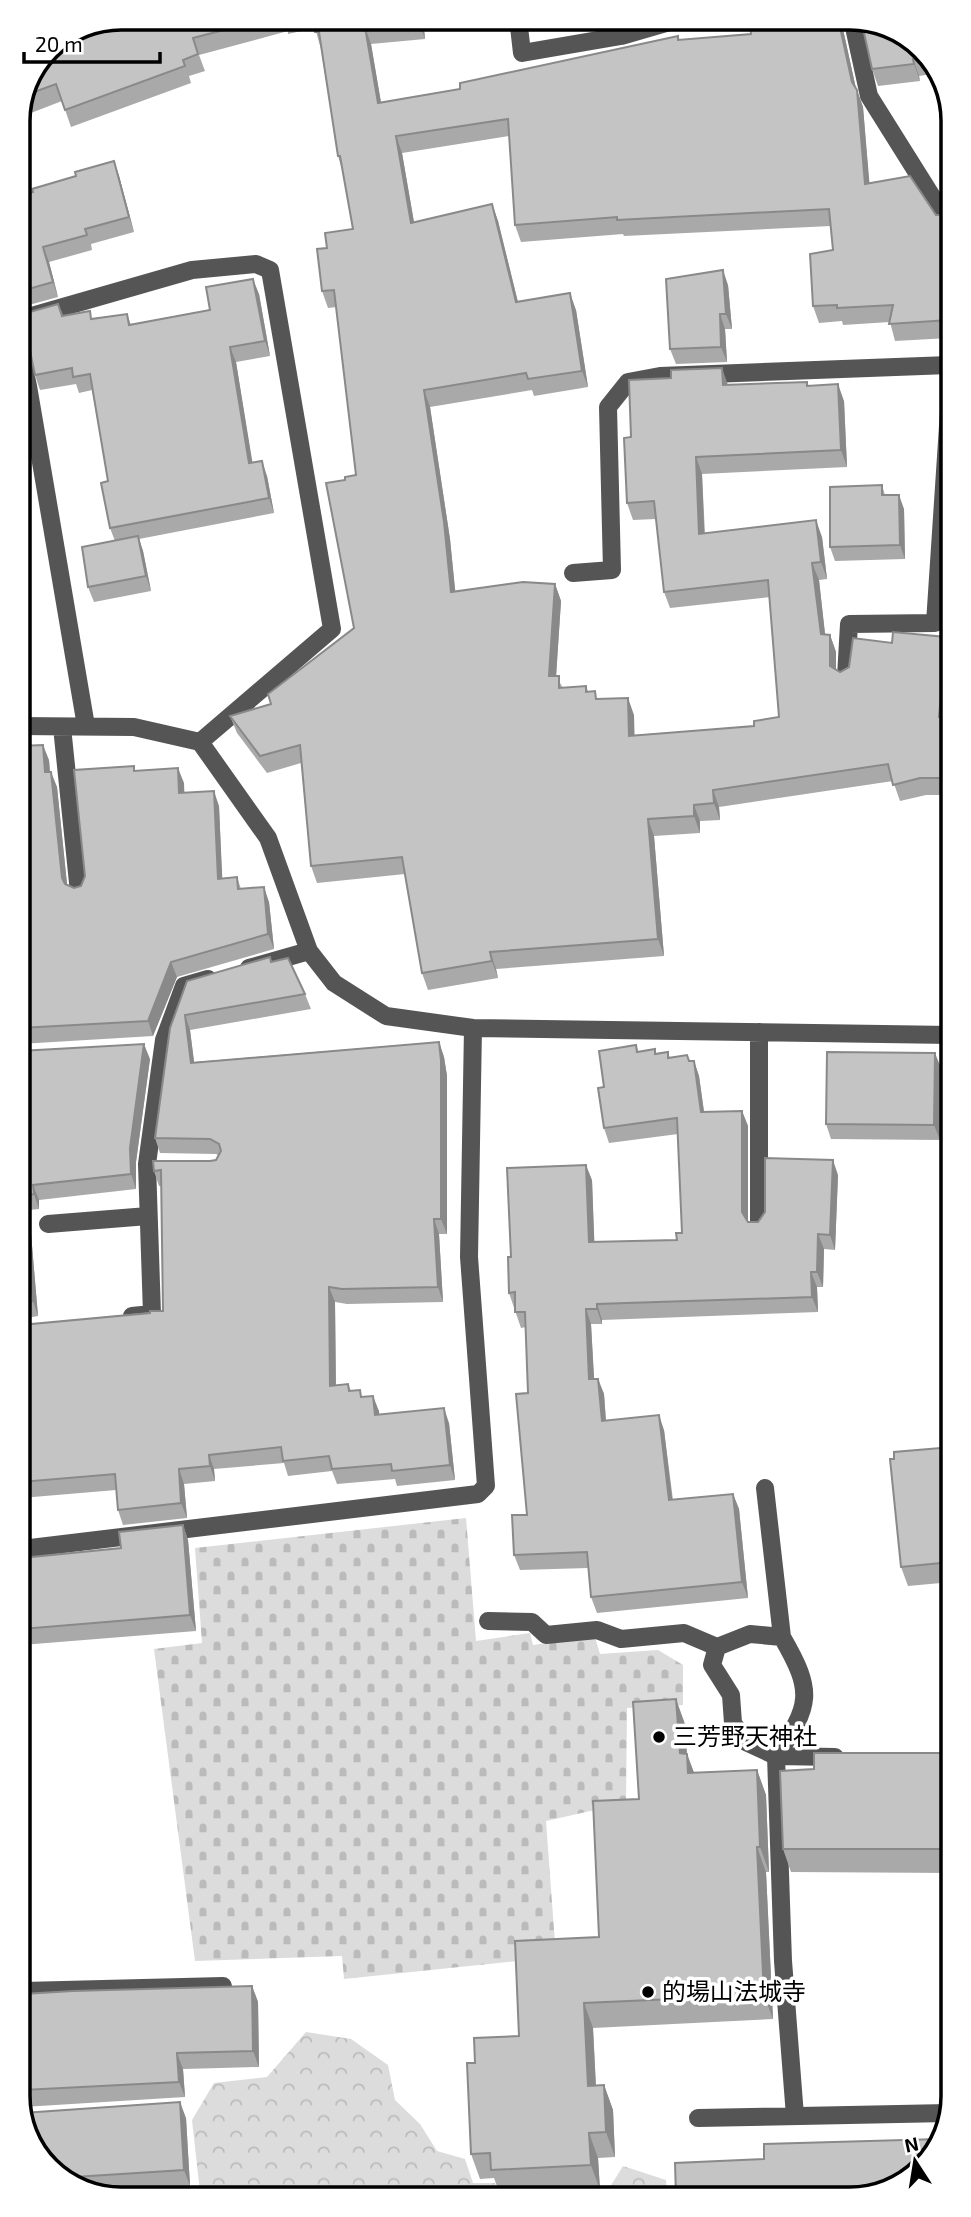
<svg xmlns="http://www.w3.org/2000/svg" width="971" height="2217" font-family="'Exo 2','Noto Sans JP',sans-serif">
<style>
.forest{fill:url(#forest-crowns)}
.cemetery{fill:url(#cemetery-stones)}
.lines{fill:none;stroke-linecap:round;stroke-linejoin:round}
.minor{stroke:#555;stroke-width:18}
.wall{fill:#a9a9a9}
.shaded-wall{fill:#898989}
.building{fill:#c4c4c4;stroke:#898989;stroke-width:2}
.poi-dot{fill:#000;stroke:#fff;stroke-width:2.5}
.labels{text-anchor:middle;stroke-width:7;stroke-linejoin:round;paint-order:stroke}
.poi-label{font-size:24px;fill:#000;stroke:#fff;text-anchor:start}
.rim{fill:none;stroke:#000;stroke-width:3.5}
</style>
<defs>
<pattern id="forest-crowns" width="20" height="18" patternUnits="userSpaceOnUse" patternTransform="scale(1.75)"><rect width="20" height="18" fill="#dcdcdc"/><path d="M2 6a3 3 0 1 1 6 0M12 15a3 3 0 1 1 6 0" fill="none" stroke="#bbb"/></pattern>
<pattern id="cemetery-stones" width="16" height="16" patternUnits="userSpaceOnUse" patternTransform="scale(1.75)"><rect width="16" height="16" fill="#dcdcdc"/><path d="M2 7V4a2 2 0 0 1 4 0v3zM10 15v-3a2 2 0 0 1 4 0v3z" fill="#bbb"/></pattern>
</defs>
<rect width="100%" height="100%" fill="#fff"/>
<!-- forest -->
<path class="forest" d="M306,2032L351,2039L388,2065L395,2100L420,2124L437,2151L465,2159L473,2183H495L501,2197L204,2199L200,2192L192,2120L214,2083L267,2077Z
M623,2166L666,2180L667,2195L595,2196L605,2195Z"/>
<!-- cemetery -->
<path class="cemetery" d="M466,1518L476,1641L530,1633L533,1645L595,1637L600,1654L658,1650L683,1665V1705L627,1708L626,1803L546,1821L556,1957L344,1979L342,1956L195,1961L154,1649L202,1643L195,1548Z"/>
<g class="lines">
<!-- minor -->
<path class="minor" d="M518,18L522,53L621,36L683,18
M852,18L869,96L948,222
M18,320L192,270L256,264L270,270L332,629L200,742
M18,339L28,386L86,726
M573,573L612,570L608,407L628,382L660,376L949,365
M846,677L849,624L935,623L949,411
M19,726L134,727L200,742L268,838L309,951L334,983L386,1016L473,1028L951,1035
M62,727L79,892
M249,968L309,951
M48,1224L148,1216
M759,1227V1032
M132,1316L152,1314L147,1164L164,1040L184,986L208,979
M765,1488L782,1637
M22,1549L478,1494L486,1486L469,1257L473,1028
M488,1621L532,1622L546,1635L597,1630L621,1639L684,1633L717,1647
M750,1634L782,1637C814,1692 811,1705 776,1756L746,1742L733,1723L731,1695L712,1665L717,1647Z
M23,1991L223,1986
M795,2116L783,1961L776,1756L835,1757
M698,2118L948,2113"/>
</g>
<!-- wall -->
<path class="wall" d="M121,18H423L425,39L371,44L381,103L460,89L678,36L680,40L751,34L841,20L856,89L863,107L869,183L936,215H947L948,214L949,338L895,341L890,322L843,325L842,321L819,323L813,306L833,250L831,226L624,236L623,234L521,242L515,225L509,136L402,153L414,222L492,204L498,221L518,302L576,310L588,387L534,396L532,390L430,407L450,539L455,591L555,584L561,601L556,676L563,688L586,686L588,691L598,699L634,715V735L754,726L779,717L770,597L670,608L664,592L656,519L633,520L627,503L631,437L728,385L807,382L809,386L844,401L847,467L702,474L705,534L822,537L827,579L819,580L825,635H830L836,652V669L840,672L892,643L946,637L949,647L950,682L947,717H950V795H926L900,801L893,781L719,807L720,820L700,821V833L654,836L664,956L496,969L498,978L428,990L422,973L405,874L317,883L311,866L301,763L267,773L237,733L230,716L271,704L354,628L345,480L356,475L337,307L328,308L322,291L327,248L353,229L342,169L338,156L321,49L315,28L288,34V31L199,55L205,71L189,76L191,83L71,127L62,101L18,118V115L48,48Z
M913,39L938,73L919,76L920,81L878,86L872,69Z
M114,161L119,176L134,232L91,244L92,250L49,262L58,297L18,308V196L33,192Z
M728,285L732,329H725L727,362L676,364L670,349Z
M259,294L270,356L236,362L252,463L267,476L274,513L139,539L143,551L151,591L94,602L88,587L115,541L110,528L108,481L92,390L79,393L76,384L40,390L35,375L26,332L19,315L58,304L63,315L93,319L127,314L131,325L210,310Z
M882,485L885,495L904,509L905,559L835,561L830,547Z
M19,746L49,760L50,772L57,787L67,885L74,888L81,886L136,771L184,783V793L219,806L222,879L237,877L241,889L269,902L274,949L177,977L153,1036L20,1044Z
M270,957L272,962L305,994L311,1009L190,1030L194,1062L439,1042L444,1057L447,1076V1234H439L443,1302L347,1304L335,1302L336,1386L348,1384L351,1391L363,1397L379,1411V1415L449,1423L455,1480L397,1486L395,1479L337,1484L332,1471L288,1476L284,1463L214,1469L215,1481L184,1484L187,1518L123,1525L118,1510L116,1490L21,1498V1325L163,1311L161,1186H159L154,1171L210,1161L216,1160L218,1155L216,1154L160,1153L155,1138L187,981Z
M636,1045L638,1051L656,1054L668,1052L670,1058L687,1055L690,1061H694L699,1076L704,1111H742L748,1126V1222H758L838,1175L835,1250L824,1249L823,1287H817L818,1312L602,1320V1324H591L594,1379H598L604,1394L606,1421L664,1430L673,1500L733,1494L739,1509L748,1598L597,1613L591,1597L588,1568L520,1570L514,1555L527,1515L528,1393L526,1327L521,1328L509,1293L511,1257L592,1180L594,1242L677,1240L682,1233L678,1134L609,1143L604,1128Z
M20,1051L150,1059L136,1162V1189L39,1200V1209L29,1210L38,1316L21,1319Z
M941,1068L940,1140L831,1139L826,1124Z
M952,1447V1582L908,1586L901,1567L894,1459Z
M183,1525L188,1540L196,1631L22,1645V1558L121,1548Z
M685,1724L687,1754L694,1773L757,1770L766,1795L769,1872H766L773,2019L593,2028L596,2085H604L613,2110L615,2157L598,2158L600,2190L500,2195L494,2178L480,2179L471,2154L475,2063L519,2036L599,1937L639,1799Z
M953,1753V1873L791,1872L783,1849L814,1769Z
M252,1986L258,2002L259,2067L183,2069L185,2097L23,2107V1994Z
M186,2118L190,2186L95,2192L58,2178Z"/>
<!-- shaded-wall -->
<path class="shaded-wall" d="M419,18H423L425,39L419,22Z
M838,18H842L841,20L857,93V90L863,107L871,201L865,184L852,82Z
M365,27L371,44L384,120L378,103Z
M913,59L919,76L920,81L914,64Z
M396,136L402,153L417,240L411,223Z
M114,161L119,176L134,232L129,217Z
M492,204L498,221L522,319L516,302Z
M43,247L49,262L58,297L53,282Z
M723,270L728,285L732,329L726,314Z
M253,279L259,294L270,356L265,341Z
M570,293L576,310L588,387L582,371Z
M720,314L725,329L727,362L721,347Z
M230,347L236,362L255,478L249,463Z
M722,368L728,385H723Z
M838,384L844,401L847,467L841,450Z
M424,390L430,407L450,539L457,608L451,592Z
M696,457L702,474L705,551L699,534Z
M262,461L267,476L274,513L269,498Z
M899,495L904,509L905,559L900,545Z
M816,520L822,537L827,579L821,562Z
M138,536L143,551L151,591L146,576Z
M812,563L819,580L827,651L821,634Z
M555,584L561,601L555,693L549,676Z
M830,635L836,652V683L830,666Z
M946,637L949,647L950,682L946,734L939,717Z
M628,698L634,715L635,752L629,736Z
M43,745L49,760L51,787L45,772Z
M178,768L184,783L185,808L179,793Z
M51,772L57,787L68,893L62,878Z
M713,790L719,807L720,820L714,803Z
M214,791L219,806L223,894L218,879Z
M694,805L700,821V833L694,816Z
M648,819L654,836L664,956L658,939Z
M264,887L269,902L274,949L268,934Z
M490,952L496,969L498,978L492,961Z
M171,962L177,977L153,1036L148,1021Z
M185,1015L190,1030L196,1077L191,1063Z
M439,1042L444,1057L447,1076V1234L441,1219Z
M144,1044L150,1059L136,1162V1189L131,1174L130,1148Z
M935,1053L941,1068L940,1140L934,1125Z
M694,1061L699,1076L706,1127L701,1112Z
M742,1111L748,1126V1227L742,1212Z
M833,1160L838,1175L835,1250L830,1235Z
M586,1165L592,1180L595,1258L589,1242Z
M33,1185L39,1200V1209L34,1194Z
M23,1195L29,1210L38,1316L33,1301Z
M434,1219L439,1234L443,1302L438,1287Z
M818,1234L824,1249L823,1287L817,1272Z
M811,1272L817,1287L818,1312L812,1297Z
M329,1287L335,1302L336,1401L330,1386Z
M597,1304L602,1320V1324L597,1309Z
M586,1309L591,1324L595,1395L589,1379Z
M598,1379L604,1394L607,1437L602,1421Z
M373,1396L379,1411L381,1430L375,1415Z
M444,1408L449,1423L455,1480L450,1465Z
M659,1415L664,1430L674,1515L669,1500Z
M209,1455L214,1469L215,1481L210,1466Z
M179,1469L184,1484L187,1518L181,1503Z
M733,1494L739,1509L748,1598L742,1582Z
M183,1525L188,1540L196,1631L190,1615Z
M947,1525L952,1537V1565L951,1562Z
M676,1699L685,1724L687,1756V1754L696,1778L697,1798L680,1753Z
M757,1770L766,1795L769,1872L760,1847Z
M757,1847L766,1872L773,2019L764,1995Z
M252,1986L258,2002L259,2067L253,2051Z
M584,2003L593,2028L597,2111L588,2086Z
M177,2053L183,2069L185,2097L179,2082Z
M604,2085L613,2110L615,2157L606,2132Z
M180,2102L186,2118L190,2186L184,2170Z
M589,2133L598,2158L600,2190L591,2165Z"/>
<!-- building -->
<path class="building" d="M121,18H270L193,38L198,54L183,60L185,66L65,110L56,84L26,95L48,48Z
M314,18H419V22L365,27L378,103L460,89V83L678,36V40L751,34L750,23L763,22L764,18H838L852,82L857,90L865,184L910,176L936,215H947L948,214L949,320L889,324L893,305L837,308V305L813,306L810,254L833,250L829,209L617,220V217L515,225L508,119L396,136L411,223L492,204L516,302L570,293L582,371L528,379L526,373L424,390L444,522L451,592L523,582L555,584L549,676H559V688L586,686V692L595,691L596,699L628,698L629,736L754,726V721L779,717L768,580L664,592L654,501L627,503L624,438L631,437L629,380L671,378V370L722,368L723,385L807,382V386L838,384L841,450L696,457L699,534L816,520L821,562L812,563L821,634L830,635V666L840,672L849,667L853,638L892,643L893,632L946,637L939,717H950V778H920L893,785L888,764L713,790L714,803L694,805V816L648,819L658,939L490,952L492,961L422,973L402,857L311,866L300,745L260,756L230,716L271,704L268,694L354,628L326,483L345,480V477L356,475L334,290L322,291L317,249L327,248L325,233L353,229L340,156H338L319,32H315Z
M861,19L913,39L926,57L913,59L914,64L872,69Z
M114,161L129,217L85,229L87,235L43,247L53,282L18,292V196L33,192L32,189L76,176L75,172Z
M723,270L726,314H720L721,347L670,349L666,279Z
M253,279L265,341L230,347L249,463L262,461L269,498L110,528L101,483L108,481L90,374L73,377L72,368L35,375L24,322L19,315L58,304L62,316L90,311L91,319L127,314L129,325L210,310L206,287Z
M882,485V495H899L900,545L830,547V487Z
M138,536L146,576L88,587L82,547Z
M43,745L45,772H51L62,878L65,884L74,888L81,886L85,876L74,770L134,766V771L178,768L179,793L214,791L218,879L237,877L238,889L264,887L268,934L171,962L148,1021L20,1028L19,746Z
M270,957L271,962L288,958L305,994L185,1015L191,1063L439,1042L441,1061V1219H434L438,1287L342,1289L329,1287L330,1386L348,1384L349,1391L360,1390L361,1397L373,1396L375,1415L444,1408L450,1465L392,1471L391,1464L332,1469L329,1456L283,1461L281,1447L209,1455L210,1466L179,1469L181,1503L118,1510L115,1474L21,1482V1325L150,1313V1311H163L161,1170L154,1171L153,1161H210L216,1160L221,1151L219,1144L210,1139L155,1138L170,1028L187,981Z
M144,1044L130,1148L131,1174L33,1185L34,1194L23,1195L33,1301L21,1303L20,1051Z
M636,1045L637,1052L655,1049V1054L668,1052V1058L687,1055L689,1061H694L701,1112L742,1111V1212L748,1222H758L765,1212V1158L833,1160L830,1235L818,1234L817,1272H811L812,1297L597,1304V1309H586L589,1379H598L602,1421L659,1415L669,1500L733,1494L742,1582L591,1597L587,1552L514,1555L512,1515H527L516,1394L528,1393L525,1312H515V1292L509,1293L508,1257H511L507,1168L586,1165L589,1242L677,1240L676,1233H682L677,1118L604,1128L598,1088L604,1087L599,1051Z
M827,1052L935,1053L934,1125L826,1124Z
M952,1447V1524L947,1525L951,1562L901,1567L890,1459H894V1452Z
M183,1525L190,1615L22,1629V1558L121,1548L119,1532Z
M676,1699L680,1753L687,1754L688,1773L757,1770L760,1847H757L764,1995L584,2003L588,2086L604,2085L606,2132L589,2133L591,2165L491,2170L490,2153L471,2154L467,2063H475L474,2038L519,2036L515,1941L599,1937L593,1801L639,1799L633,1702Z
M814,1753H953V1849H783L780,1771L814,1769Z
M252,1986L253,2051L177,2053L179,2082L23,2090V1994L73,1991Z
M180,2102L184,2170L58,2178L23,2130V2113Z
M939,2139L932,2159L884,2194L676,2195L675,2163L764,2159V2144Z"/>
<!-- markers -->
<g class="poi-dot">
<circle cx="659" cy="1737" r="7"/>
<circle cx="648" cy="1992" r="7"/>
</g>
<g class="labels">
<!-- poi labels -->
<g class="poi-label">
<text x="673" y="1745">三芳野天神社</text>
<text x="662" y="2000">的場山法城寺</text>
</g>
</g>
<!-- crop -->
<path d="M0 0H971V2217H0ZM121 30H850A91 91 0 0 1 941 121V2096A91 91 0 0 1 850 2187H121A91 91 0 0 1 30 2096V121A91 91 0 0 1 121 30Z" fill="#fff" fill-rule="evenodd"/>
<path class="rim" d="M121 30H850A91 91 0 0 1 941 121V2096A91 91 0 0 1 850 2187H121A91 91 0 0 1 30 2096V121A91 91 0 0 1 121 30Z"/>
<!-- north arrow -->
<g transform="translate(915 2161) rotate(348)" stroke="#ffffff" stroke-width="5" paint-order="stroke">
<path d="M0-5L12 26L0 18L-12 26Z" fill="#000000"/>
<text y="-10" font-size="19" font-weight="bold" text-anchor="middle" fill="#000000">N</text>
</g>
<!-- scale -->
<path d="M24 52v10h136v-10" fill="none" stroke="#000000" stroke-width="3.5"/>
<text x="35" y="52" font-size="21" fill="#000000" stroke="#ffffff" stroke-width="5" paint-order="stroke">20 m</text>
</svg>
